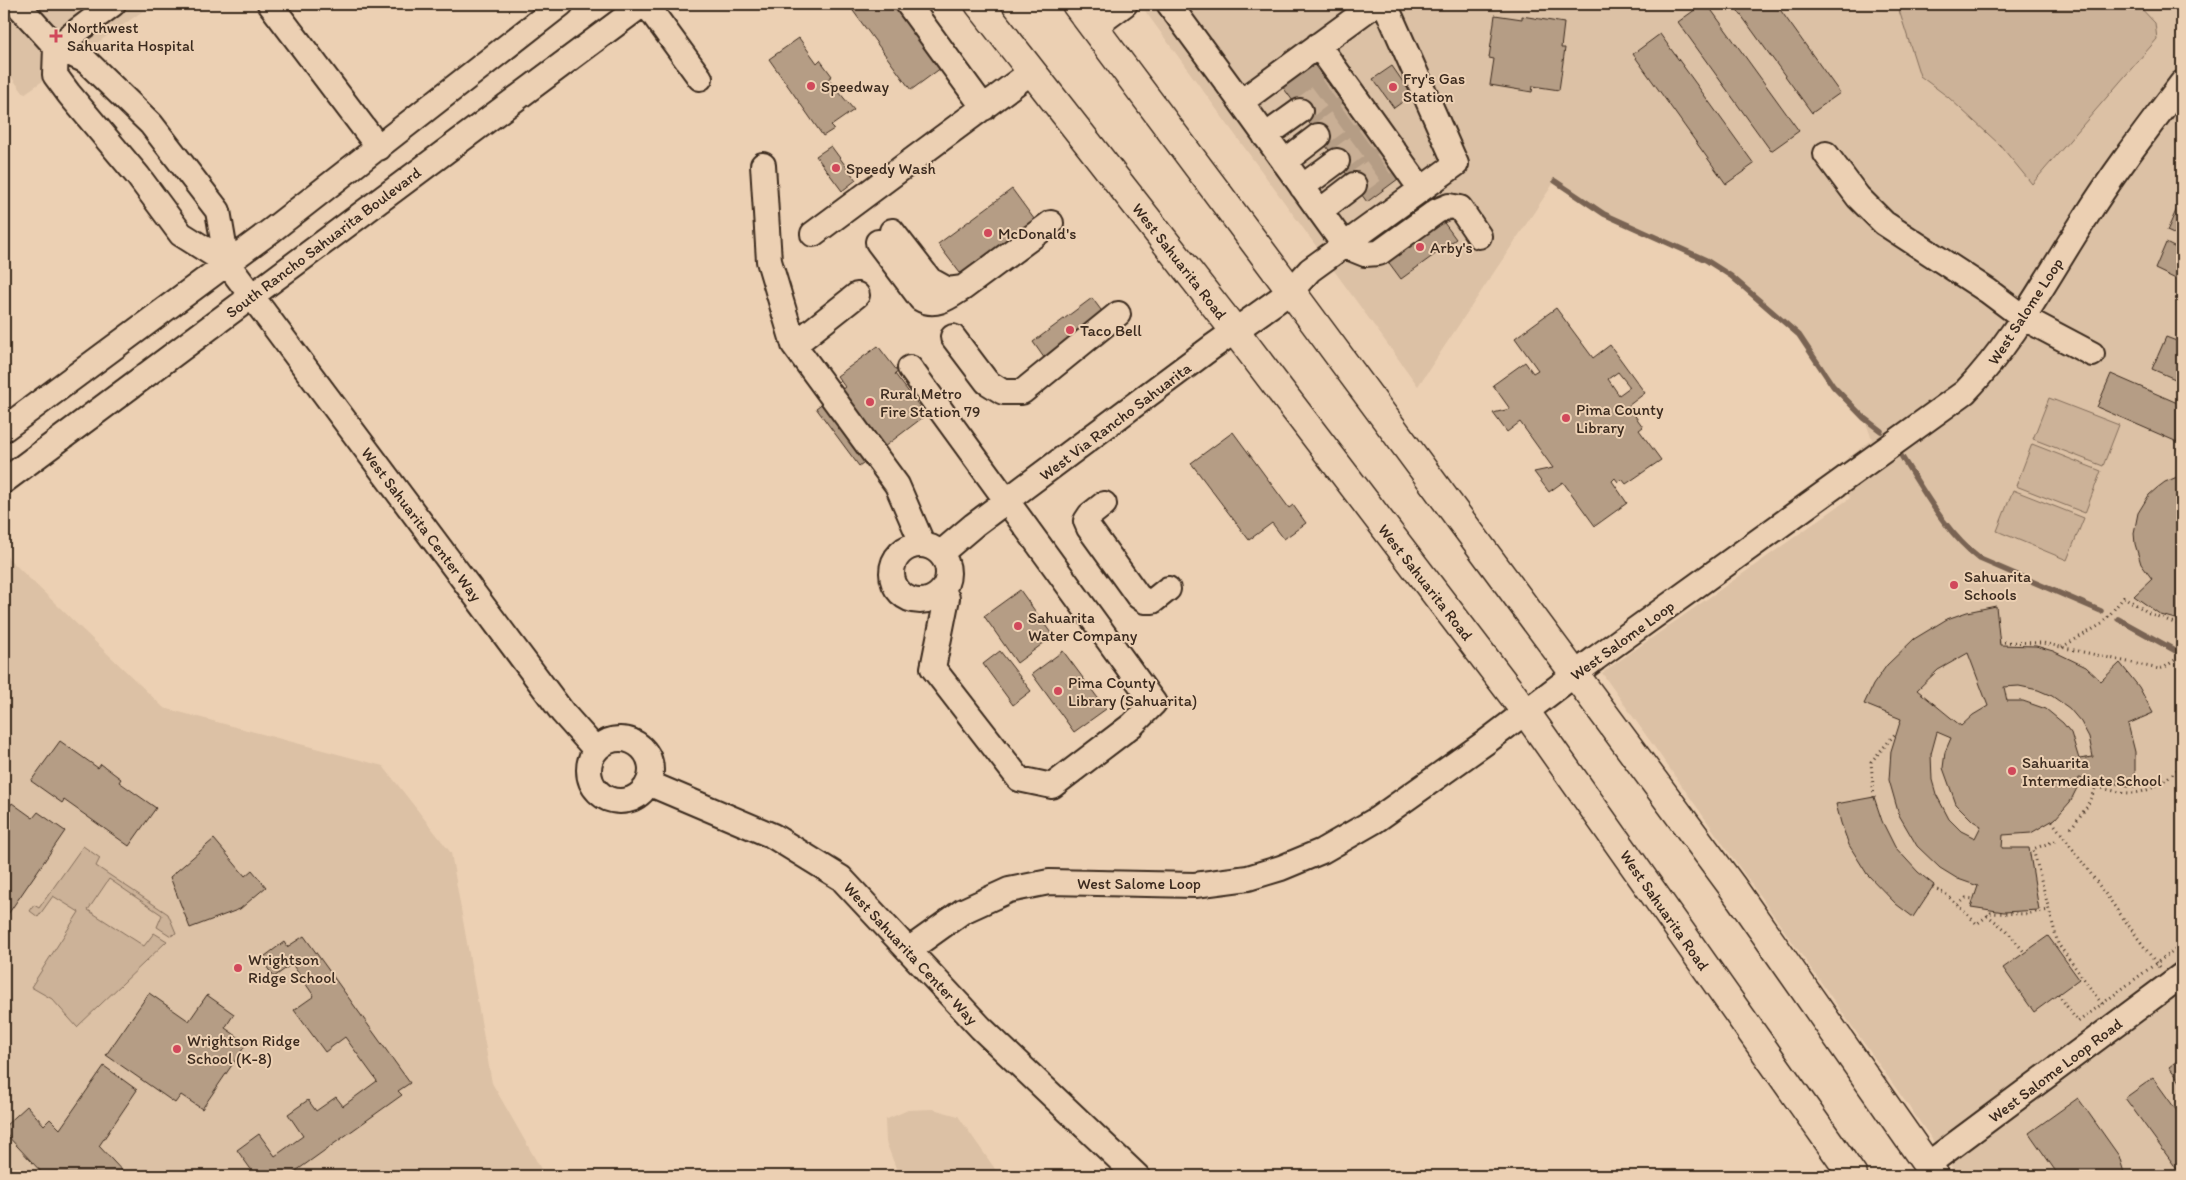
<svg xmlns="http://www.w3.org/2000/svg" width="2186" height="1180" font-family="Itim,sans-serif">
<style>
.built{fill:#dcc1a5}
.green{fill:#ccb298;stroke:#846e5b}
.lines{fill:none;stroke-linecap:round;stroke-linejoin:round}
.stream{stroke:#796452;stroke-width:5.5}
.building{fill:#b59d85;stroke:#3b2a1e;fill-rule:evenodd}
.minor-tunnel{stroke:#c9af95;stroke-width:24;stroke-dasharray:24 12;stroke-linecap:butt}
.minor-casing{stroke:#3b2a1e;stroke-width:28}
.major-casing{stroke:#3b2a1e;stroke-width:31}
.path{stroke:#3b2a1e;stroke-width:3;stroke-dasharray:1 4;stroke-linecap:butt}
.minor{stroke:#ecd0b3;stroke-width:24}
.major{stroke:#ecd0b3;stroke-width:28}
.poi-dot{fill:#d1495b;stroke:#ecd0b3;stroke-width:2}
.labels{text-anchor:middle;stroke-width:4;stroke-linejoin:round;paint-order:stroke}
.poi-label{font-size:16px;fill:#3b2a1e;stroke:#ecd0b3;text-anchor:start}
.street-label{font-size:16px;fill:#3b2a1e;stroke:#ecd0b3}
</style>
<rect width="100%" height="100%" fill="#ecd0b3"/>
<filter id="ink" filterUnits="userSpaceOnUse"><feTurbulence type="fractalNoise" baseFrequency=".02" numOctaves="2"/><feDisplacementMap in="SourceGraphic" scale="10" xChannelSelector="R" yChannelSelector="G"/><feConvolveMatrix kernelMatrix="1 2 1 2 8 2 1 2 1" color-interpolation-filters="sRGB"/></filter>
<g filter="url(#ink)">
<!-- built -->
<path class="built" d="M4,4H153L24,94L4,67Z
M1140,4H2182V1176H1958L1602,673L1850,498L1833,470L1872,439L1864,418L1833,386L1799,335L1731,276L1706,260L1604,214L1555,181L1418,386Z
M4,554L164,708L383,766L451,853L492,1083L545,1176H4Z
M933,1109L958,1116L1000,1176H899L886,1142L885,1120L908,1110Z"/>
<!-- green -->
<path class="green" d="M1897,4H2137L2155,23L2157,39L2032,184L2000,145L1948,97L1920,76Z
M2049,398L2119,425L2103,466L2033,439Z
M2032,444L2101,471L2085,513L2016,486Z
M2013,490L2084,518L2067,560L1997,531Z
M83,846L100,858L96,866L168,914L176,933L171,936L157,927L162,915L109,879L88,910L144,946L154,933L167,941L77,1027L52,999L31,987L79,912L53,896L38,917L30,911L34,905L39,908Z"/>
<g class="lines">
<!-- stream -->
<path class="stream" d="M1555,181L1604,214L1706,260L1731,276L1799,335L1833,386L1864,418L1881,431
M1902,457C1925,493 1946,533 1980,559L2101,611
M2118,619L2176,651"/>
</g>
<!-- building -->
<path class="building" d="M848,4H894L941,68L911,90Z
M1460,4H1480L1479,7Z
M1703,4H1707L1799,131L1771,151L1678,22Z
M1733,4H1776L1840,93L1812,113Z
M1495,15L1522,19V16L1564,23L1561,48H1565L1559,90L1533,86L1532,92L1490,85L1494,59L1489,58Z
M1660,34L1754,164L1726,184L1633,54Z
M799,38L817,63L820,60L832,76L828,79L854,110L831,126L834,129L823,136L769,59Z
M1313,63L1398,179L1367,202L1282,86Z
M1392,66L1412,95L1394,108L1373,79Z
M831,146L856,180L842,191L816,156Z
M1012,189L1037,223L963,277L938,244Z
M2182,197V238L2167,231Z
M1439,216L1456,239L1401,279L1384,256Z
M2166,243L2182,251V282L2155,269Z
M1092,298L1107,318L1047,362L1033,342Z
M1556,308L1593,358L1610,345L1645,393L1628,406L1643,427L1639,430L1661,460L1626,484L1622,479L1618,482L1615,478L1612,481L1627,503L1595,526L1563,482L1549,492L1534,472L1553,468L1520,422L1507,432L1493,413L1510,409L1493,385L1525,362L1533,373L1538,370L1515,338ZM1618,372L1630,387L1619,395L1608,379Z
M2166,337L2182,343V382L2152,369Z
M878,346L898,372L895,374L926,415L859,466L816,408L845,387L837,376Z
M2111,374L2182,405V444L2097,407Z
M1233,432L1289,508L1293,505L1306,523L1284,539L1272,523L1249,540L1191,463Z
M2182,475V621L2161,615L2134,596L2152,579L2141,564L2135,544L2134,533L2138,513L2149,495L2157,488L2165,482Z
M1020,590L1053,636L1017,663L984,616Z
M1996,606L2000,645L2036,646L2053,651L2086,667L2101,681L2120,663L2139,687L2153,713L2128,724L2135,752V787L2079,778L2077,788L2070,802L2055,819L2031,833L2003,835L2002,848H2029L2039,910L2004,912L1971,907L1978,886L1958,879L1940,868L1917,846L1899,815L1889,780L1891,751L1901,719L1864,704L1873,685L1887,665L1914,639L1947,619L1967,612ZM1968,653L1988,706L1973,715L1961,726L1917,690L1938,670ZM2019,686L2038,690L2052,696L2069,708L2081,722L2089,737L2093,757L2079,759L2071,733L2063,723L2046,709L2023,701H2007L2004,687ZM1937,732L1951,738L1945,752L1943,768L1956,804L1973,821L1981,826L1975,838L1961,831L1949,819L1936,794L1932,780L1931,754Z
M1000,651L1031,691L1013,705L983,664Z
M1063,651L1106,709L1074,732L1032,674Z
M60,741L98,768L101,764L121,779L119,782L156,808L129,846L64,800L62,803L31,781Z
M1874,797L1882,821L1895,847L1918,872L1934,885L1913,917L1896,904L1867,874L1849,845L1841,823L1836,804Z
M12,803L33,818L38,812L65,831L4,920V815Z
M214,839L245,876L252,870L266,887L240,909L190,928L170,877Z
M304,936L410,1083L398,1091L402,1095L289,1176H264L260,1171L255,1175L237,1150L259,1134L275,1156L303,1136L288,1114L308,1100L316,1111L336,1097L343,1106L377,1081L345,1037L325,1052L294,1010L314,996L292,964L274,977L261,959L284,942L287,947Z
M2048,936L2079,979L2034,1012L2003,968Z
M149,993L189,1021L207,995L234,1014L225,1028L247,1043L202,1109L181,1095L175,1103L106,1055Z
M2182,1057V1084L2169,1067Z
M104,1066L137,1090L99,1146L127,1176H45L4,1132V1127L27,1106L44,1125L50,1119L60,1129Z
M2153,1078L2182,1118V1176L2125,1098Z
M2078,1098L2119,1156L2125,1176H2059L2029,1133Z"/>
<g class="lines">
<!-- minor-tunnel -->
<path class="minor-tunnel" d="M1300,111L1331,88
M1318,136L1350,113
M1337,161L1368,138
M1354,185L1386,162"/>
<!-- minor casing -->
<g class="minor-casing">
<path id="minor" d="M17,4L56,47L86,61L151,124L218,211L227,263
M270,4L379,148
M646,4L700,78
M908,4L984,108
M1169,4L1241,102L1375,4
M1094,27L1125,4
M1318,45L1421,189
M56,47L55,75L69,94L138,176L181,234L227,263L563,713L596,750
M56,47L113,4
M1241,102L1345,246L1365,254L1379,253L1437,211L1449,206L1460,208L1479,236
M1265,136L1300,111
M1826,154L1858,197L1884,223L1988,291L2024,318L2092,354
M1284,162L1318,136
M763,165L769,261L794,345L897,485L923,545
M1302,187L1337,161
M1320,211L1354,185
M892,231L930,280L948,290L963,288L1051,223
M813,234L1031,72
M878,242L921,299C936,308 950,296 963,288
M953,337L987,382L1003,392H1022L1118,314
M794,345L857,295
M910,368L1154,703L1132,725L1052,786L1019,779L933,668L947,598L939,594
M4,429L272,230L561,4
M4,481L643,4
M1104,504L1090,515L1086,521L1089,528L1138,596L1145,601H1153L1168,589
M892 573a28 28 0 1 1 56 0a28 28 0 1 1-56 0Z
M941,553L974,525L1212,347L1291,291L1310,270L1456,164L1385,4
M589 770a31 31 0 1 1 62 0a31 31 0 1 1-62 0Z
M648,783L773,836L841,878L981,1028L1137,1176
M910,949L963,911L1009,890L1049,882L1195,885L1248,878L1281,868L1322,851L1376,820L1486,742L1596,658L1965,392C2014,341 2046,279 2084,220C2114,172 2148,128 2182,83
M1927,1165L2182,975"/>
</g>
<!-- major casing -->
<g class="major-casing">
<path id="major" d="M979,4L1235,331L1525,711L1853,1176
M1076,4L1291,291L1731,885L1935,1176"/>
</g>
<!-- path -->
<path class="path" d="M1999,642L2043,643L2159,669L2165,667L2182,655
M2062,647L2102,624L2124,597L2149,613L2182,626
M1874,797L1871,762L1895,734
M2052,821L2159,967
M2071,828L2086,808L2096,787C2107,789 2120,793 2131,793C2151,793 2169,778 2182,765
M2055,841L2033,849L2058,944L2102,1004
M1933,887L1947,895L1977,924L1991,913L2025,914L2049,910
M1958,905L1966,898L1974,899
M1987,915L2007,931L2025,953
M2058,994L2078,1022L2182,944"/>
<!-- minor -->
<use href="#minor" class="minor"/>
<!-- major -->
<use href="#major" class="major"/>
</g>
</g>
<!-- markers -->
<g class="poi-dot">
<path d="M53.5 28.5h5v5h5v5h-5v5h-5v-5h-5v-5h5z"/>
<circle cx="811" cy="86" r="5"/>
<circle cx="1393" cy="87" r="5"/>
<circle cx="836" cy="168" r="5"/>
<circle cx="988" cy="233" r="5"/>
<circle cx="1420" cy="247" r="5"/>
<circle cx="1070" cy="330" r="5"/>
<circle cx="870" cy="402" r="5"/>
<circle cx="1566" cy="418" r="5"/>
<circle cx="1954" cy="585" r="5"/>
<circle cx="1018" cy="626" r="5"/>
<circle cx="1058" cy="691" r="5"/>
<circle cx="2012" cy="771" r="5"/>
<circle cx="238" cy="968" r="5"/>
<circle cx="177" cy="1049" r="5"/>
</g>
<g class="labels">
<!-- poi labels -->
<g class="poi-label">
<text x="67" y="33">Northwest<tspan x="67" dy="18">Sahuarita Hospital</tspan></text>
<text x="1403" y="84">Fry's Gas<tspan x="1403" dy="18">Station</tspan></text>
<text x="821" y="92">Speedway</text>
<text x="846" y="174">Speedy Wash</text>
<text x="998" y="239">McDonald's</text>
<text x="1430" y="253">Arby's</text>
<text x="1080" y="336">Taco Bell</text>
<text x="880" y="399">Rural Metro<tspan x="880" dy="18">Fire Station 79</tspan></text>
<text x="1576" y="415">Pima County<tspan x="1576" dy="18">Library</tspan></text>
<text x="1964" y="582">Sahuarita<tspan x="1964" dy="18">Schools</tspan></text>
<text x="1028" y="623">Sahuarita<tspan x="1028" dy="18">Water Company</tspan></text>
<text x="1068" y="688">Pima County<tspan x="1068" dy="18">Library (Sahuarita)</tspan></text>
<text x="2022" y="768">Sahuarita<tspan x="2022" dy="18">Intermediate School</tspan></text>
<text x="248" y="965">Wrightson<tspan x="248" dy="18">Ridge School</tspan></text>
<text x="187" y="1046">Wrightson Ridge<tspan x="187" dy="18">School (K-8)</tspan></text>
</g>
<!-- street labels -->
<g class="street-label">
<text transform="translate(323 242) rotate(-37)" y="6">South Rancho Sahuarita Boulevard</text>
<text transform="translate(1180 261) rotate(52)" y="6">West Sahuarita Road</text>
<text transform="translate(2025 311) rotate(-57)" y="6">West Salome Loop</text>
<text transform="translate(1115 421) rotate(-37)" y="6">West Via Rancho Sahuarita</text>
<text transform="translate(422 524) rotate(53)" y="6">West Sahuarita Center Way</text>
<text transform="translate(1426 582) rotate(52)" y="6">West Sahuarita Road</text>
<text transform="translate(1622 640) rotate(-36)" y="6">West Salome Loop</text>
<text x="1139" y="889">West Salome Loop</text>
<text transform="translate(1665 910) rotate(55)" y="6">West Sahuarita Road</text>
<text transform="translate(911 953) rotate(47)" y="6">West Sahuarita Center Way</text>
<text transform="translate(2055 1070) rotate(-37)" y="6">West Salome Loop Road</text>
</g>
</g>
<!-- margin -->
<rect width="2186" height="1180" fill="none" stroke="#ecd0b3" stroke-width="20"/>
<rect x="10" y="10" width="2166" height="1160" fill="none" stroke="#3b2a1e" stroke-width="2" filter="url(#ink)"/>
</svg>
